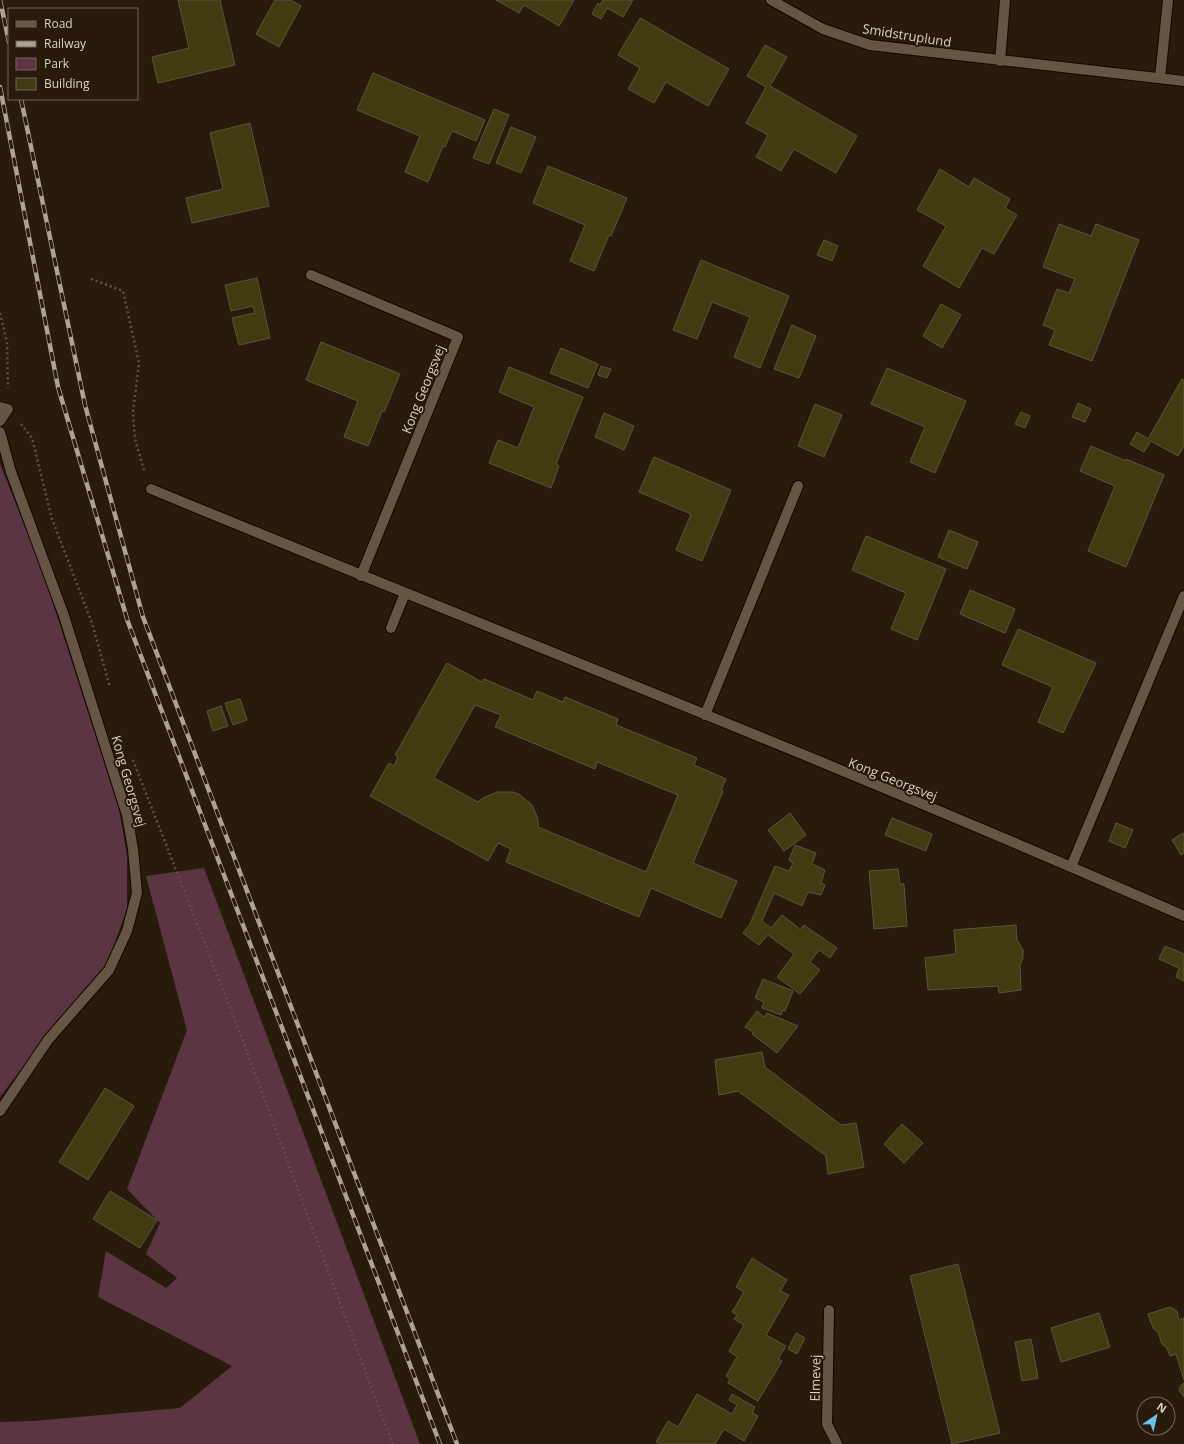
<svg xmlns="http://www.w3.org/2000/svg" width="1184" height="1444" font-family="'Open Sans',sans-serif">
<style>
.green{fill:#5c3543}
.building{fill:#423a11;stroke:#59553f;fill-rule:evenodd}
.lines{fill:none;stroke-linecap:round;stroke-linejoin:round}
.service-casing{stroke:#110500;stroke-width:12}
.minor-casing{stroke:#110500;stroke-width:12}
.path{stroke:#5f5245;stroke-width:2.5;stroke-dasharray:2 3;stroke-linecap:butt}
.service{stroke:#654;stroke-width:10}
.minor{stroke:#654;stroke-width:10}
.rail-casing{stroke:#aea297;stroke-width:4.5}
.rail{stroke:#291b0c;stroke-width:3;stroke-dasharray:9;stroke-linecap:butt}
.labels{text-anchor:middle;stroke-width:4;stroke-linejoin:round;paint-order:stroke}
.street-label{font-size:13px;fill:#dcd1c8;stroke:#291b0c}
</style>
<rect width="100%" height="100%" fill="#291b0c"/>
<!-- green -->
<path class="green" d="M0,464L42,569L119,809L127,856V909L107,964L56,1024L0,1097Z
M204,868L420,1444H0V1422L34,1421L180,1408L232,1366L98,1297L106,1251L166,1288L177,1278L146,1254L160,1223L127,1189L187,1030L146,876Z"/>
<!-- building -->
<path class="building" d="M178,0H220L235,65L158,83L152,57L189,48Z
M275,0H290L301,6L279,47L256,34Z
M496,0H574L559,26L524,5L519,13Z
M603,0H633L623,17L607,8L601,19L592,14L598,3L600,5Z
M640,18L729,69L708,106L666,82L654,103L628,89L640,68L618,55Z
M765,45L787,57L770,86L857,136L836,173L794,149L781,171L756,157L768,135L746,123L766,87L747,76Z
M373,73L485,120L476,141L452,131L445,147L443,146L428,182L405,172L420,136L357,110Z
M494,109L509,115L489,164L473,158Z
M250,123L269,206L192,223L186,198L223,189L210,133Z
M511,127L536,137L521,173L496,163Z
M548,166L627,198L611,236L609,235L594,271L570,261L585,225L533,203Z
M940,169L969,187L974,178L1010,199L1005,208L1017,215L994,254L982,248L959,288L923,266L946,226L917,210Z
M1059,224L1091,236L1096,224L1139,240L1092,361L1049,345L1055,330L1043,325L1057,289L1069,293L1075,279L1043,267Z
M824,240L838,246L832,261L817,255Z
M701,260L789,296L760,368L734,357L750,317L712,302L697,339L673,330Z
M257,278L270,338L239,345L232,318L255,313L253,306L231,311L225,285Z
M941,304L961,315L942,348L923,336Z
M792,325L816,336L799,378L774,369Z
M321,342L400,374L384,412L382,411L368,446L344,437L358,401L306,380Z
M561,348L598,364L588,388L550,373Z
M601,366L611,369L607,378L598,375Z
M509,367L583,397L556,464L559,466L551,488L489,463L498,440L518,448L534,407L499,392Z
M887,368L966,401L935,473L910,462L925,427L871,404Z
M1182,379L1184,380V446L1178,456L1151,441L1144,452L1130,444L1137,432L1148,439Z
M1078,403L1091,409L1085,422L1072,417Z
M815,404L842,415L824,457L798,446Z
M1021,412L1030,416L1025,428L1015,424Z
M604,413L634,426L624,450L595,437Z
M1091,446L1126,461V459L1164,475L1126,567L1088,551L1115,486L1080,471Z
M654,457L731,490L702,561L676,550L691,514L639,492Z
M949,530L978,542L967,569L938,557Z
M866,536L946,569L917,640L891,629L906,593L852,570Z
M970,590L1015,609L1005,633L960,614Z
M1018,629L1096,663L1063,733L1038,722L1053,687L1002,665Z
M447,663L482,682L484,679L533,700L537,691L563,702L565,697L618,719L616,725L697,758L694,765L726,779L721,790L723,791L693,863L737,881L721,918L651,888L639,917L506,862L511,849L498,843L488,861L370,796L389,763L394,766L398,757L395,755ZM475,705L501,715L495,727L595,769L597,762L678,795L646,872L538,827V819L532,805L520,795L513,792H497L483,798L478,802L434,778Z
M240,699L247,720L233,725L225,703Z
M221,706L228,726L213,731L207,711Z
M790,813L806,835L784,851L768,830Z
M892,818L932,834L926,851L885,835Z
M1116,823L1133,830L1125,848L1109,841Z
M1183,833L1184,836V853L1181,855L1172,840Z
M795,845L816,853L812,864L825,870L821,883L825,885L821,895L808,892L802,906L774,893L762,921L771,928L782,915L800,929L804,925L837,948L830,958L819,950L810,962L820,970L800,994L777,977L794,954L768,935L759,945L743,933L750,924L775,866L789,871L793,863L789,860Z
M898,869L900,884H904L907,926L874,929L869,871Z
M1016,925L1017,940L1023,950V958L1020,965L1021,990L999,993L998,986L928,990L925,958L956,954L954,930Z
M1165,946L1184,954V981L1176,977L1179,968L1159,959Z
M763,979L793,991L785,1011L783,1010L781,1015L762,1008L764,1002L755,998Z
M757,1011L764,1017L767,1013L798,1026L777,1053L752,1034L753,1032L745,1027Z
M762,1052L765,1067L841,1125L856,1123L864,1167L828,1174L826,1156L738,1091L719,1095L715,1060Z
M105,1088L134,1106L88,1180L59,1162Z
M902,1124L923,1143L904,1163L884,1144Z
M110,1191L157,1220L140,1248L93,1219Z
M752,1258L787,1280L780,1291L789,1295L766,1335L786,1346L778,1359L782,1361L758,1401L728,1383L730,1379L726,1376L737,1357L729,1351L744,1325L734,1319L737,1315L732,1312L744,1292L736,1287Z
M958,1264L1000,1433L952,1444L910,1276Z
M1170,1307L1177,1311L1179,1320L1184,1318V1380L1176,1354L1170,1356L1167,1348L1162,1344L1158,1332L1153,1328L1148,1314Z
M1099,1313L1110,1347L1061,1362L1051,1328Z
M796,1333L805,1338L797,1354L788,1349Z
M1031,1339L1038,1378L1022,1381L1015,1342Z
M1184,1383V1397L1179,1390L1181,1385Z
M697,1394L732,1414L737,1405L729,1400L732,1394L755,1407L752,1413L758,1416L744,1441L724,1429L715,1444H660L656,1442L668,1421L678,1427Z"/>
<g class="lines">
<!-- service casing -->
<g class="service-casing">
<path id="service" d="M0,407L8,409L0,421
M0,432L11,472L64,616L127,815L133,849L137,893L127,931L109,970L48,1040L0,1111
M391,628L405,593"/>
</g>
<!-- minor casing -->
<g class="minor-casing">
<path id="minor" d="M771,0L823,29L870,45L1184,81
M1000,61L1005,0
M1160,78L1168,0
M311,275L458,337L361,576
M151,489C495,631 843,766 1184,916
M705,715L798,486
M1071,867L1184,596
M829,1310L827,1424L837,1444"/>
</g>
<!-- path -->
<path class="path" d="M91,279L123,291L139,363L133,412L135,439L144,470
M0,313L7,342L8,388
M21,424L32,438L52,519L92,623L110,687
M133,760L243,1041L383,1419L393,1444"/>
<!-- service -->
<use href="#service" class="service"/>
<!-- minor -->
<use href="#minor" class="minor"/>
<!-- rail casing -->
<g class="rail-casing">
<path id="rail" d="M0,0L9,42
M0,87L58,387L128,622L440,1444
M21,99L85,405L143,617L457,1444"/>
</g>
<!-- rail -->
<use href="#rail" class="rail"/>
</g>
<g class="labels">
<!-- street labels -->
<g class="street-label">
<text transform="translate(907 35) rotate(9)" y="5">Smidstruplund</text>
<text transform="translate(423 389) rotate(-68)" y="5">Kong Georgsvej</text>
<text transform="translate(893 779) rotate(22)" y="5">Kong Georgsvej</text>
<text transform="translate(129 781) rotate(74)" y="5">Kong Georgsvej</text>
<text transform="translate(815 1378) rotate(-89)" y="5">Elmevej</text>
</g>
</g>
<!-- legend -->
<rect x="8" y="8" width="130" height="92" fill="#291b0c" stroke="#716457"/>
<rect x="16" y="21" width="20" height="6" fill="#665544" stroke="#716457"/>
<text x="44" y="28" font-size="12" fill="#dcd1c8">Road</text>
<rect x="16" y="41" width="20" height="6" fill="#aea297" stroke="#716457"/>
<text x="44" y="48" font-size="12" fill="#dcd1c8">Railway</text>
<rect x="16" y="58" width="20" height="12" fill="#5c3543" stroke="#716457"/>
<text x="44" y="68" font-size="12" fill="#dcd1c8">Park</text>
<rect x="16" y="78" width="20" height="12" fill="#423a11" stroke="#716457"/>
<text x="44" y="88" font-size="12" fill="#dcd1c8">Building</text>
<!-- north arrow -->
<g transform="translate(1156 1416) rotate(34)"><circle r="19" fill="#291b0c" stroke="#716457"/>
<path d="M0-3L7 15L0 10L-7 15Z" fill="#69c3f1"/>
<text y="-6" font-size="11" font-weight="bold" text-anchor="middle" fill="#dcd1c8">N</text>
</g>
</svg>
